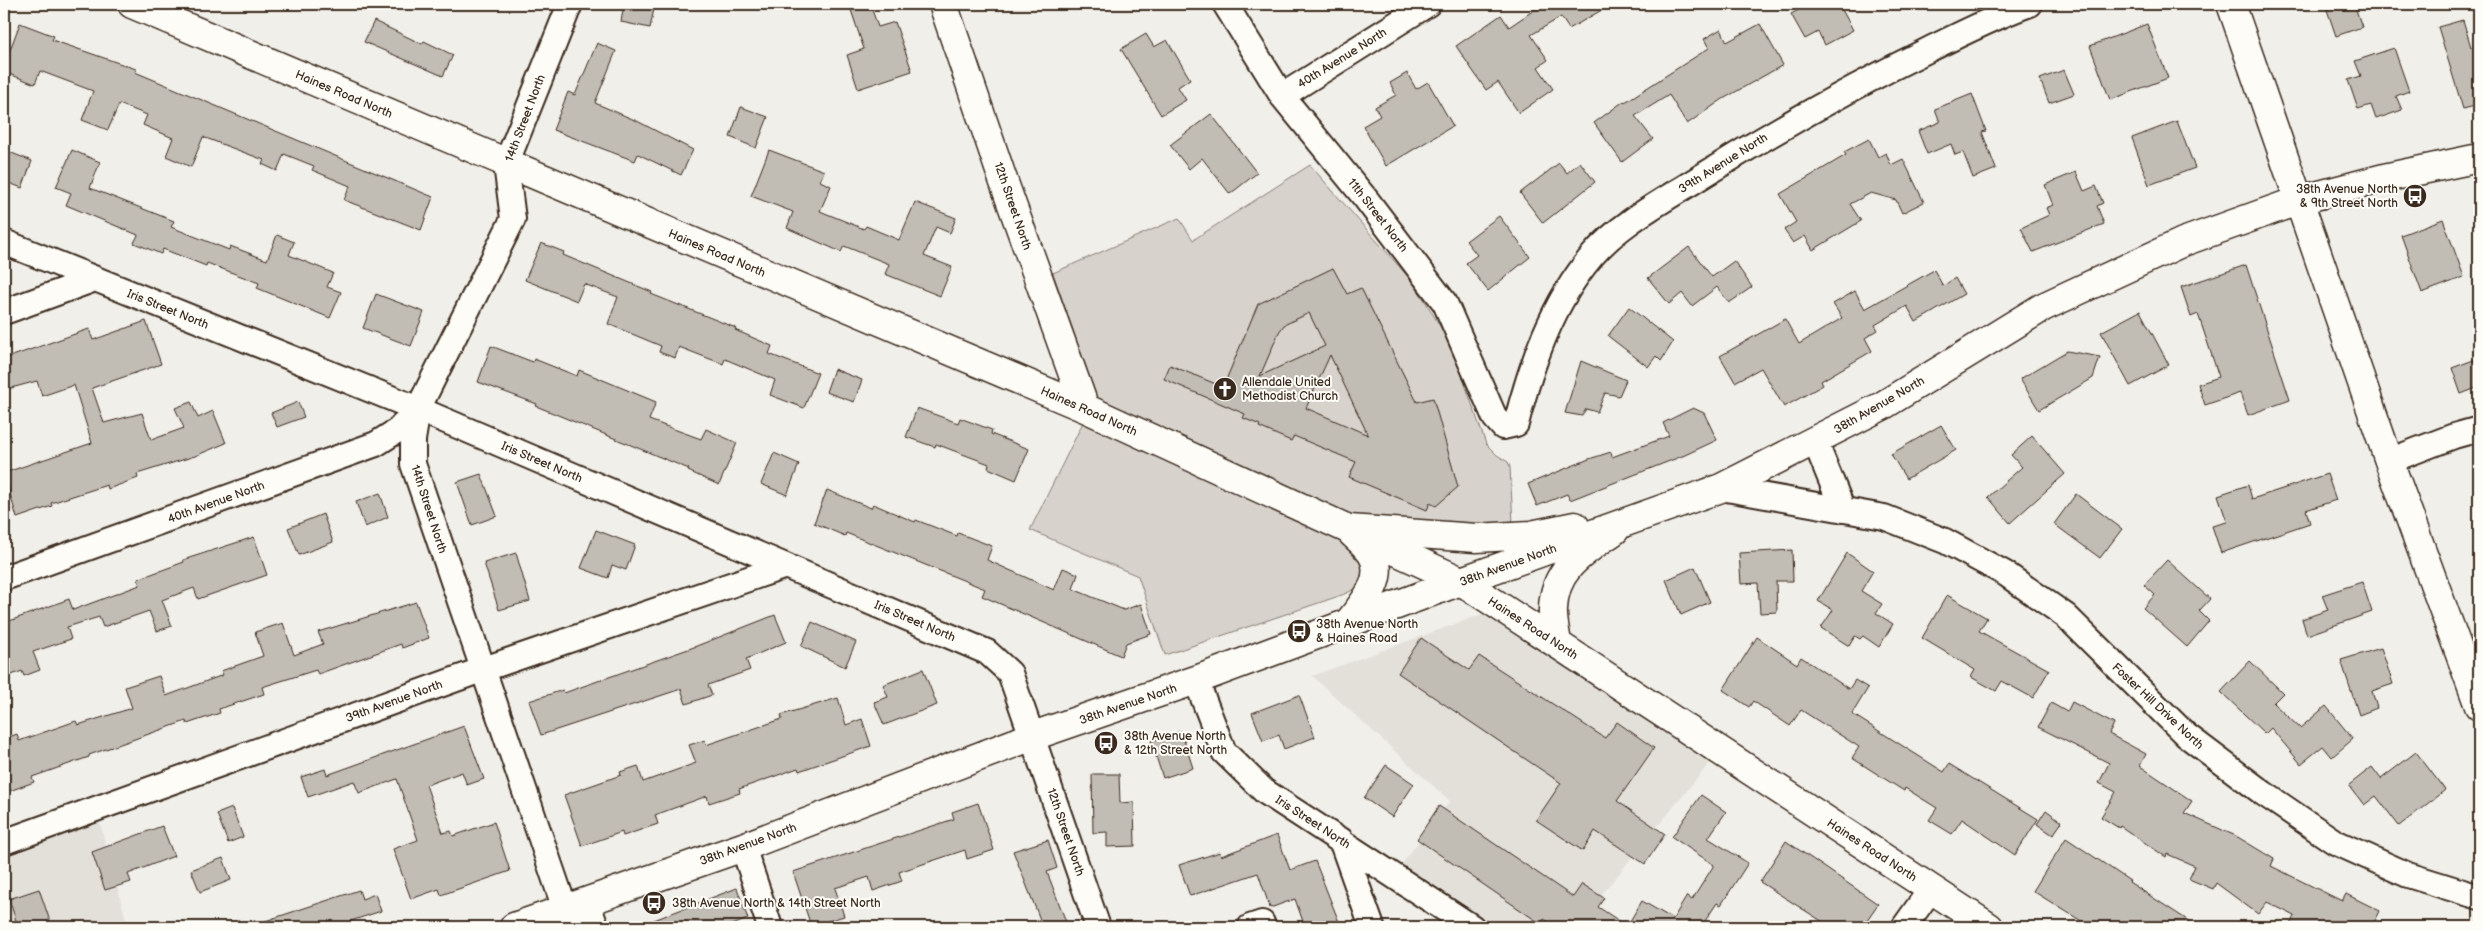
<svg xmlns="http://www.w3.org/2000/svg" width="2483" height="931" font-family="'Balsamiq Sans',sans-serif">
<style>
.built{fill:#e3e0da}
.green{fill:#d7d2cc;stroke:#897e75}
.building{fill:#c1bcb4;stroke:#3b2a1e;fill-rule:evenodd}
.lines{fill:none;stroke-linecap:round;stroke-linejoin:round}
.minor-casing{stroke:#3b2a1e;stroke-width:28}
.tertiary-casing{stroke:#3b2a1e;stroke-width:31}
.secondary-casing{stroke:#3b2a1e;stroke-width:31}
.minor{stroke:#fdfcf7;stroke-width:24}
.tertiary{stroke:#fdfcf7;stroke-width:28}
.secondary{stroke:#fdfcf7;stroke-width:28}
.labels{text-anchor:middle;stroke-width:4;stroke-linejoin:round;paint-order:stroke}
.street-label{font-size:12px;fill:#3b2a1e;stroke:#fdfcf7}
.poi-label{font-size:12px;fill:#3b2a1e;stroke:#fdfcf7;text-anchor:start}
</style>
<rect width="100%" height="100%" fill="#f1efea"/>
<filter id="ink" filterUnits="userSpaceOnUse"><feTurbulence type="fractalNoise" baseFrequency=".02" numOctaves="2"/><feDisplacementMap in="SourceGraphic" scale="10" xChannelSelector="R" yChannelSelector="G"/><feConvolveMatrix kernelMatrix="1 2 1 2 8 2 1 2 1" color-interpolation-filters="sRGB"/></filter>
<g filter="url(#ink)">
<!-- built -->
<path class="built" d="M1488,612L1713,759L1575,927H1492L1400,866L1450,801L1312,676Z
M99,820L128,927H4V854Z"/>
<!-- green -->
<path class="green" d="M1310,165L1411,280L1425,301L1444,333L1459,367L1486,444L1497,455L1508,462L1510,467L1513,523L1368,573L1362,586L1342,595L1165,655L1138,576L1030,530L1096,396L1053,273L1179,218L1193,240Z"/>
<!-- building -->
<path class="building" d="M624,4H655L650,28L621,22Z
M849,4H870L878,27L895,22L912,71L858,89L847,55L864,49Z
M1543,4H1612L1569,29L1561,17L1531,35L1548,60L1538,67L1553,89L1519,113L1498,82L1486,90L1456,46L1501,15L1509,27Z
M1810,4H1839L1853,30L1825,45L1818,32L1805,39L1791,14Z
M2325,4H2354L2362,27L2336,36Z
M2463,20L2471,47L2479,45V105L2463,109L2438,27Z
M374,21L422,44L424,41L453,55L443,76L364,42Z
M20,23L54,36L52,40L136,69L135,72L433,197L421,230L344,200L350,186L312,170L314,166L284,154L277,171L262,164L264,160L203,137L191,167L166,156L173,138L143,125L147,115L119,104L108,130L82,120L93,91L40,71L35,84L4,72V66Z
M1760,24L1783,65L1723,99L1687,124L1669,95L1635,116L1653,139L1622,162L1594,123L1624,101L1625,102L1709,48L1704,39L1721,29L1727,42Z
M2147,24L2168,78L2110,100L2090,46Z
M1146,34L1154,47L1167,40L1190,79L1178,87L1186,100L1161,115L1121,49Z
M597,43L616,51L595,103L637,121L693,150L681,175L638,154L635,161L553,130L568,92L575,95Z
M2394,48L2409,91L2396,96L2402,110L2376,119L2371,105L2358,109L2348,80L2361,76L2355,61Z
M2064,70L2074,94L2049,103L2040,79Z
M1407,73L1416,89L1428,82L1453,126L1386,166L1363,126L1380,116L1375,107L1396,95L1390,83Z
M1972,94L1986,131L1982,132L1996,169L1973,178L1963,152L1955,155L1951,144L1927,154L1918,131L1940,122L1935,109Z
M741,107L768,117L756,148L730,137Z
M1211,114L1257,173L1230,194L1202,158L1189,169L1170,145Z
M2177,121L2195,168L2149,185L2132,138Z
M1869,139L1878,157L1886,153L1891,165L1903,159L1924,202L1902,213L1896,200L1871,193L1850,204L1861,221L1813,250L1805,236L1793,243L1784,230L1796,222L1780,194L1846,155L1844,152Z
M4,150L32,161L22,188L4,181Z
M72,150L100,162L90,188L174,221L171,227L229,250L230,246L267,260L277,235L294,242L289,255L333,273L327,287L341,292L330,318L257,288L259,283L207,263L206,266L163,249L161,254L134,243L138,235L66,205L71,193L56,187Z
M769,150L824,171L820,181L831,186L820,211L864,229L866,226L899,240L915,202L956,218L950,233L936,227L924,256L952,267L940,296L885,274L889,264L844,246L841,252L787,228L793,212L751,196Z
M1580,162L1595,182L1543,223L1520,193L1559,163L1567,173Z
M2076,172L2084,191L2096,186L2103,203L2097,206L2104,224L2033,252L2021,228L2049,215L2046,208L2053,205L2045,185Z
M1499,216L1530,257L1488,291L1466,263L1477,255L1466,241Z
M2443,219L2464,277L2422,293L2401,235Z
M541,243L564,252L563,255L652,292L651,294L736,328L735,330L772,346L769,354L818,373L804,408L770,395L775,380L725,359L723,364L679,347L675,358L659,352L661,346L608,324L618,297L584,284L577,301L525,280Z
M1689,247L1712,277L1734,261L1752,287L1729,303L1717,287L1692,306L1682,293L1669,304L1648,278Z
M2246,265L2290,400L2248,415L2240,393L2205,405L2198,384L2219,377L2198,314L2191,317L2181,287Z
M1333,268L1347,294L1361,288L1417,402L1433,398L1458,487L1436,506L1430,503L1427,510L1349,477L1356,462L1294,436L1291,441L1259,427L1260,425L1243,418L1245,414L1164,379L1170,365L1223,387L1258,304ZM1309,313L1325,346L1260,376L1279,332L1284,325ZM1330,355L1368,435L1306,408Z
M1934,270L1943,286L1955,278L1964,294L1916,322L1907,306L1875,325L1878,330L1865,338L1872,351L1821,381L1823,385L1784,407L1761,368L1735,382L1720,356L1785,319L1799,344L1842,318L1833,304L1855,291L1865,309Z
M376,294L424,312L411,346L363,328Z
M1629,307L1673,342L1661,361L1656,356L1648,367L1608,336Z
M2140,311L2169,365L2130,386L2101,332Z
M146,321L161,364L92,388L104,423L142,413L151,440L184,428L175,408L191,402L198,418L213,411L226,443L195,456L137,474L138,478L108,489L107,485L51,503L52,506L17,518L4,473L92,443L74,385L42,396L37,381L4,390V359L89,329L93,340Z
M491,346L533,362L534,359L577,376L579,370L656,402L649,420L701,439L706,429L737,443L719,485L688,471L689,469L536,406L537,404L478,382Z
M2067,351L2100,357L2093,378L2039,410L2020,379Z
M2479,358V387L2461,394L2452,368Z
M1581,361L1626,380L1619,396L1605,393L1597,412L1586,409L1582,416L1565,413Z
M834,369L862,380L854,402L826,392Z
M298,402L304,417L277,427L271,413Z
M917,408L958,423L960,418L992,430L991,434L1029,449L1016,480L988,468L989,464L936,444L935,447L906,437Z
M1693,408L1704,413L1717,440L1685,455L1570,500L1567,494L1537,506L1528,484L1589,459L1611,452L1612,457L1669,436L1663,423Z
M1941,425L1956,450L1906,479L1891,454Z
M2032,436L2065,474L2010,523L1988,497L2022,467L2011,455Z
M774,453L799,464L787,495L761,484Z
M481,474L497,516L472,525L457,482Z
M2327,474L2336,500L2306,510L2310,523L2221,553L2212,526L2227,522L2218,495L2248,485L2252,499Z
M827,490L871,508L873,504L915,522L916,520L957,536L958,533L992,546L987,560L1054,590L1063,568L1078,574L1073,589L1124,610L1141,604L1151,634L1126,643L1121,656L982,596L985,589L846,533L845,536L814,523Z
M380,493L388,517L365,527L356,502Z
M2076,494L2122,529L2100,558L2054,524Z
M323,514L333,542L299,555L288,528Z
M596,530L635,545L626,570L612,565L608,578L581,568Z
M254,537L267,575L198,599L194,588L162,600L172,626L157,631L149,611L103,627L99,617L67,627L71,639L33,652L40,670L24,676L22,671L4,678V623L69,599L73,610L140,585L138,579L184,562L183,560Z
M1792,550L1793,581H1776L1777,612L1760,613L1758,583L1741,584L1739,553Z
M516,553L530,601L499,610L484,563Z
M1847,553L1873,571L1861,591L1882,604L1876,613L1893,624L1879,647L1863,636L1860,639L1855,636L1849,646L1821,628L1833,610L1818,601Z
M2167,560L2210,599L2199,611L2209,621L2187,647L2143,608L2155,595L2144,585Z
M1695,567L1710,602L1681,615L1666,580Z
M2362,582L2372,612L2307,635L2302,619L2328,610L2322,595Z
M1947,595L1987,618L1979,631L2049,670L2033,698L2002,681L1996,691L1971,677L1975,670L1922,638Z
M416,602L429,638L402,648L401,644L318,674L316,670L262,687L264,694L219,709L220,713L187,724L186,721L89,755V757L32,777L34,782L4,793V739L17,734L19,741L76,721L78,725L132,708L125,687L159,676L166,696L223,675L221,671L263,656L255,632L283,623L294,655L323,644L318,632Z
M775,615L786,642L746,659L750,670L708,685L712,695L686,704L681,689L541,735L529,701L563,690L564,693L694,647Z
M812,622L856,642L845,667L801,646Z
M1757,637L1797,664L1801,657L1849,689L1855,680L1868,688L1852,714L1944,772L1949,764L2038,819L2015,855L1962,819L1952,834L1929,820L1937,808L1905,788L1904,791L1852,758L1859,747L1801,710L1790,726L1753,701L1749,707L1723,690Z
M1421,638L1469,670L1479,656L1605,738L1617,722L1654,748L1617,801L1665,834L1645,864L1595,831L1583,851L1536,820L1561,783L1398,673Z
M2381,648L2393,684L2372,691L2377,708L2359,715L2341,660Z
M2250,661L2283,693L2273,703L2300,728L2326,706L2353,739L2332,757L2323,746L2301,764L2271,728L2265,734L2221,692Z
M923,669L937,705L884,725L874,702L888,697L883,685Z
M1299,695L1315,737L1284,749L1279,735L1263,741L1252,713Z
M838,698L846,725L862,719L871,746L799,771L798,768L739,789L740,793L709,803L707,796L655,815L658,824L623,836L622,832L582,846L564,795L621,775L620,772L638,766L643,782L696,763L689,745L705,740L706,745L782,719L781,715Z
M2072,702L2114,724L2109,734L2146,754L2140,766L2192,801L2184,813L2236,836L2274,859L2271,866L2342,901L2346,894L2380,911L2372,927H2290L2295,916L2267,902L2258,914L2216,883L2213,889L2189,879L2195,866L2167,854L2166,857L2120,826L2119,828L2101,817L2116,792L2099,783L2109,763L2038,727L2051,703L2067,712Z
M464,726L484,779L467,785L462,772L426,785L443,833L451,831L453,836L494,822L510,871L441,895L439,889L411,899L393,849L418,840L397,779L359,793L354,781L308,797L301,777L325,769L327,775Z
M1181,731L1193,768L1163,778L1151,741Z
M2416,752L2445,790L2399,826L2376,796L2364,805L2349,785L2372,767L2381,779Z
M1386,765L1414,784L1392,817L1364,798Z
M1092,774H1119L1120,803L1134,802L1135,846L1107,847V832L1093,833Z
M1701,795L1726,812L1708,838L1748,863L1721,905L1717,903L1701,927H1556L1544,919L1541,924L1417,839L1439,806L1573,897L1582,884L1604,898L1598,907L1627,926L1642,901L1673,919L1687,896L1692,900L1714,865L1672,837Z
M978,803L994,850L967,859L965,850L899,872L902,881L873,891L869,877L835,888L844,916L811,926L793,872L954,819L952,812Z
M232,808L243,837L228,843L217,814Z
M2046,810L2062,822L2053,835L2037,824Z
M162,826L174,856L128,874L131,882L105,890L92,852Z
M1277,835L1290,870L1315,861L1341,927H1305L1295,899L1270,908L1258,873L1190,896L1179,865L1220,852L1221,856Z
M2066,838L2130,881L2129,882L2198,927H2091L2033,891Z
M1048,840L1057,868L1047,872L1068,927H1043L1013,851Z
M1786,841L1878,904L1862,927H1831L1760,882Z
M223,858L231,880L200,892L191,870Z
M737,888L748,919L727,927H641V925Z
M39,889L52,927H18L9,899Z
M359,890L362,899L375,894L381,911L342,924L343,927H260L259,923Z"/>
<g class="lines">
<!-- minor casing -->
<g class="minor-casing">
<path id="minor" d="M1225,4L1282,96L1366,199L1445,303L1495,418L1503,427L1516,424C1531,365 1552,303 1592,256C1620,223 1663,201 1699,178C1774,131 1850,88 1930,49C1963,33 1996,16 2030,4
M1282,96L1428,4
M4,242L418,409L987,652L1010,673L1098,927
M4,312L95,279
M1815,441L1843,510
M2389,461L2454,436L2479,429
M1721,488L1884,517L1945,541L2006,574L2066,616L2186,735L2263,793L2335,842L2408,875L2479,897
M4,578L376,444L398,430L418,409
M1196,680L1224,752L1264,791L1472,927
M1341,840L1372,927
M4,842L484,669L786,566
M743,847L770,927
M587,901L596,927
M565,909L413,464V440L418,409L513,219L506,164L570,4
M1250,927L1262,923L1263,927
M1904,927L1931,889"/>
</g>
<!-- tertiary casing -->
<g class="tertiary-casing">
<path id="tertiary" d="M132,4L1085,408L1461,581L1989,927
M943,4L1002,177L1085,408
M1348,623C1363,604 1389,576 1370,551C1365,545 1359,539 1353,534
M1557,644C1556,633 1552,620 1553,609C1554,568 1584,552 1615,530"/>
</g>
<!-- secondary casing -->
<g class="secondary-casing">
<path id="secondary" d="M2231,4L2389,461L2479,706
M1349,529L1476,538L1531,535L1575,526
M514,927L743,847L1033,736L1196,680L1461,581L1721,488L1882,406L2043,307L2183,242L2300,200L2384,178L2479,158"/>
</g>
<!-- minor -->
<use href="#minor" class="minor"/>
<!-- tertiary -->
<use href="#tertiary" class="tertiary"/>
<!-- secondary -->
<use href="#secondary" class="secondary"/>
</g>
</g>
<!-- icons -->
<defs>
<g id="bus-disc" transform="scale(1.25)"><circle r="9.5" fill="#3b2a1e" stroke="#fdfcf7"/><path d="M-5-6H5V4H4V6H2V4H-2V6H-4V4H-5ZM-3.5-4V0h7V-4ZM-3.5 1.2v1.5H-2V1.2ZM2 1.2v1.5H3.5V1.2Z" fill="#fff"/></g>
<g id="church-disc" transform="scale(1.25)"><circle r="9.5" fill="#3b2a1e" stroke="#fdfcf7"/><path d="M-1.2-6h2.4v3.5h3.3v2.4h-3.3V6h-2.4V-.1h-3.3v-2.4h3.3Z" fill="#fff"/></g>
</defs>
<g fill-rule="evenodd">
<use href="#bus-disc" x="2415" y="196"/>
<use href="#church-disc" x="1225" y="389"/>
<use href="#bus-disc" x="1299" y="631"/>
<use href="#bus-disc" x="1106" y="743"/>
<use href="#bus-disc" x="654" y="903"/>
</g>
<g class="labels">
<!-- street labels -->
<g class="street-label">
<text transform="translate(1342 58) rotate(-32)" y="4">40th Avenue North</text>
<text transform="translate(344 94) rotate(23)" y="4">Haines Road North</text>
<text transform="translate(525 118) rotate(-69)" y="4">14th Street North</text>
<text transform="translate(1723 163) rotate(-32)" y="4">39th Avenue North</text>
<text transform="translate(1013 206) rotate(71)" y="4">12th Street North</text>
<text transform="translate(1378 215) rotate(52)" y="4">11th Street North</text>
<text transform="translate(717 253) rotate(23)" y="4">Haines Road North</text>
<text transform="translate(168 309) rotate(22)" y="4">Iris Street North</text>
<text transform="translate(1879 405) rotate(-30)" y="4">38th Avenue North</text>
<text transform="translate(1089 411) rotate(24)" y="4">Haines Road North</text>
<text transform="translate(542 462) rotate(23)" y="4">Iris Street North</text>
<text transform="translate(216 502) rotate(-20)" y="4">40th Avenue North</text>
<text transform="translate(429 509) rotate(72)" y="4">14th Street North</text>
<text transform="translate(1508 565) rotate(-20)" y="4">38th Avenue North</text>
<text transform="translate(915 621) rotate(23)" y="4">Iris Street North</text>
<text transform="translate(1533 628) rotate(33)" y="4">Haines Road North</text>
<text transform="translate(394 701) rotate(-20)" y="4">39th Avenue North</text>
<text transform="translate(1128 704) rotate(-19)" y="4">38th Avenue North</text>
<text transform="translate(2158 706) rotate(43)" y="4">Foster Hill Drive North</text>
<text transform="translate(1313 822) rotate(33)" y="4">Iris Street North</text>
<text transform="translate(1066 832) rotate(71)" y="4">12th Street North</text>
<text transform="translate(748 844) rotate(-20)" y="4">38th Avenue North</text>
<text transform="translate(1872 850) rotate(33)" y="4">Haines Road North</text>
</g>
<!-- poi labels -->
<g class="poi-label">
<text x="2398" y="193" text-anchor="end">38th Avenue North<tspan x="2398" dy="14">&amp; 9th Street North</tspan></text>
<text x="1242" y="386">Allendale United<tspan x="1242" dy="14">Methodist Church</tspan></text>
<text x="1316" y="628">38th Avenue North<tspan x="1316" dy="14">&amp; Haines Road</tspan></text>
<text x="1124" y="740">38th Avenue North<tspan x="1124" dy="14">&amp; 12th Street North</tspan></text>
<text x="672" y="907">38th Avenue North &amp; 14th Street North</text>
</g>
</g>
<!-- margin -->
<rect width="2483" height="931" fill="none" stroke="#fdfcf7" stroke-width="20"/>
<rect x="10" y="10" width="2463" height="911" fill="none" stroke="#3b2a1e" stroke-width="2" filter="url(#ink)"/>
</svg>
